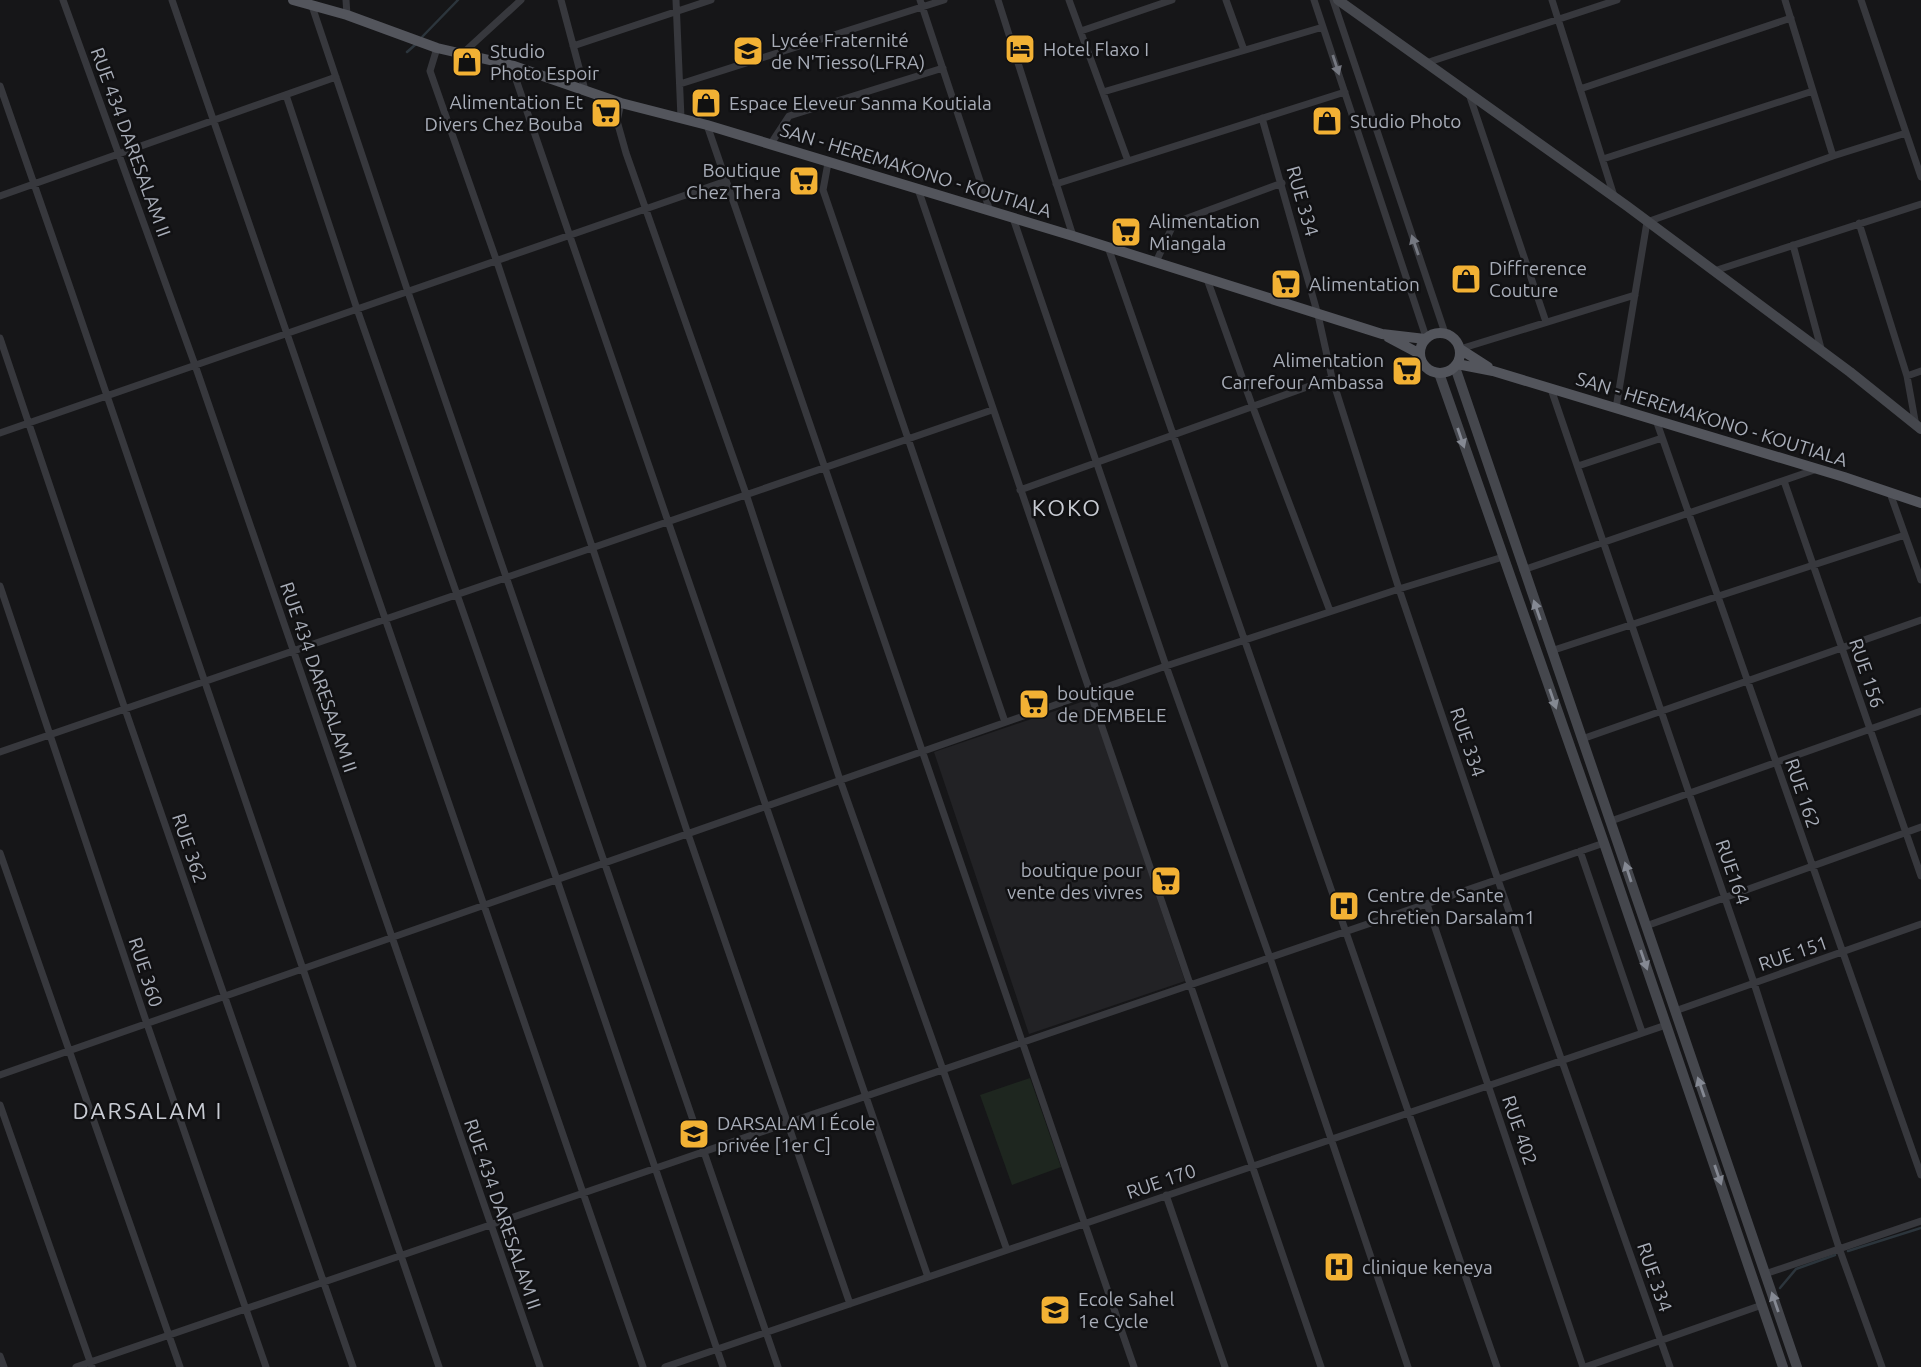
<svg xmlns="http://www.w3.org/2000/svg" width="1921" height="1367" font-family="Ubuntu,sans-serif">
<style>
.built{fill:#222225}
.garden{fill:#1e261f}
.lines{fill:none;stroke-linecap:round;stroke-linejoin:round}
.stream{stroke:#2c353c;stroke-width:2.5}
.street{stroke:#37383d;stroke-width:7}
.secondary{stroke:#45474d;stroke-width:10}
.primary{stroke:#53555c;stroke-width:10}
.oneway{fill:#757881}
.oneway2{fill:#858993}
.labels{text-anchor:middle;stroke-width:5;stroke-linejoin:round;paint-order:stroke}
.poi-label{font-size:19px;fill:#a8adb8;stroke:#111113;text-anchor:start}
.street-label{font-size:19px;fill:#a8adb8;stroke:#111113}
.quarter-label{font-size:23px;letter-spacing:2px;fill:#c9ccd4;stroke:#111113}
</style>
<rect width="100%" height="100%" fill="#161618"/>
<!-- built -->
<path class="built" d="M1090,699L1185,981L1029,1034L934,752Z
M1342,1257L1347,1272L1336,1276L1331,1261Z"/>
<!-- garden -->
<path class="garden" d="M1030,1078L1061,1167L1012,1185L980,1095Z"/>
<g class="lines">
<!-- stream -->
<path class="stream" d="M422,37L458,0
M407,52L415,45
M1848,1251L1921,1228
M1780,1288L1796,1269L1835,1255"/>
<!-- street -->
<path class="street" d="M63,0L195,365L540,1367
M172,0L643,1367
M346,0L347,15
M561,0L585,90
M676,0L681,118
M920,0L990,211
M998,0L1073,236
M1069,0L1128,161
M1226,0L1244,50
M1314,0L1426,337
M1333,0L1445,333
M1552,0L1614,196
M1785,0L1833,156
M1861,0L1921,177
M312,6L408,292L778,1367
M1081,31L1172,0
M573,46L711,0
M437,48L430,71L497,262L688,834L850,1304
M462,54L521,0
M1426,63L1617,0
M511,65L928,1277
M680,84L944,0
M0,86C149,512 292,940 439,1367
M1580,89L1791,18
M1103,92L1323,27
M1469,94L1546,322
M286,95L357,309L557,880L723,1367
M621,103L617,121L626,153L746,494L840,780L1007,1250
M1262,118L1318,315L1332,378L1399,589L1498,880L1670,1367
M707,125L1134,1367
M770,145L789,116L943,68
M1603,159L1813,91
M828,163L823,190L1005,722
M1056,184L1345,92
M918,189L1321,1367
M0,196L336,77
M1013,218L1166,666L1270,958L1408,1367
M1859,223L1907,376L1916,426
M1793,245L1822,352
M1108,247L1497,1367
M1156,262L1174,223L1282,183
M1714,271L1921,204
M1207,279L1252,405L1330,611
M0,338L125,709L353,1367
M1460,349L1635,295
M1907,376L1921,371
M1551,389L1754,983L1839,1248L1882,1367
M1616,408L1647,222L1833,156L1906,133
M1656,420L1921,1175
M0,433L726,181
M1578,466L1662,438
M1784,481L1921,876
M1020,490L1332,378
M1890,493L1921,580
M1523,570L1817,469
M0,586L147,1024L266,1367
M1551,651L1905,535
M1582,739L1921,620
M0,752L992,410
M1611,821L1921,711
M1580,851L1642,1032
M0,853L180,1367
M1427,904L1583,1367
M1646,926L1921,827
M1675,1011L1921,924
M0,1075L1166,666L1399,589L1503,557
M0,1105L92,1367
M1166,1195L1225,1367
M1765,1274L1921,1221
M0,1356L4,1367
M76,1367L1604,843
M665,1367L1666,1025
M1585,1367L1762,1305"/>
<!-- secondary -->
<path class="secondary" d="M1338,0L1627,206L1850,372L1921,429
M1455,367L1797,1367
M1439,373L1604,843L1783,1367"/>
<!-- primary -->
<path class="primary" d="M293,0L347,15L437,48L511,65L621,103L707,125L1073,236L1382,334L1425,339
M1420 353a20 20 0 1 1 40 0a20 20 0 1 1-40 0Z
M1388,337L1420,354
M1460,349L1488,367
M1457,364L1493,371L1844,477L1921,503"/>
</g>
<!-- one-way arrows -->
<defs><path id="oneway-solid" d="M-6-.8H1V-3.2L6.5 0L1 3.2V.8H-6Z" transform="scale(1.75)"/></defs>
<g class="oneway">
<use href="#oneway-solid" transform="translate(1336 65) rotate(72)"/>
<use href="#oneway-solid" transform="translate(1415 245) rotate(-109)"/>
</g>
<g class="oneway2">
<use href="#oneway-solid" transform="translate(1461 438) rotate(71)"/>
<use href="#oneway-solid" transform="translate(1537 610) rotate(-109)"/>
<use href="#oneway-solid" transform="translate(1553 699) rotate(71)"/>
<use href="#oneway-solid" transform="translate(1628 872) rotate(-108)"/>
<use href="#oneway-solid" transform="translate(1644 960) rotate(71)"/>
<use href="#oneway-solid" transform="translate(1701 1087) rotate(-109)"/>
<use href="#oneway-solid" transform="translate(1718 1175) rotate(71)"/>
<use href="#oneway-solid" transform="translate(1775 1302) rotate(-109)"/>
</g>
<!-- icons -->
<defs>
<g id="hotel-square" transform="scale(1.575)"><rect x="-9" y="-9" width="18" height="18" rx="4" fill="#f2b134" stroke="#111113"/><path d="M-6-4.5h1.5V1H6V5H4.5V3h-9V5H-6ZM-4 0a1.8 1.8 0 1 1 3.6 0ZM.5 0V-2.5h3Q6-2.5 6 0Z" fill="#111"/></g>
<g id="school-square" transform="scale(1.575)"><rect x="-9" y="-9" width="18" height="18" rx="4" fill="#f2b134" stroke="#111113"/><path d="M0-5L7-2L0 1L-7-2ZM-4 1L0 2.5L4 1V4Q0 6-4 4Z" fill="#111"/></g>
<g id="shop-square" transform="scale(1.575)"><rect x="-9" y="-9" width="18" height="18" rx="4" fill="#f2b134" stroke="#111113"/><path d="M-5-2.5h2.3a2.7 3.5 0 0 1 5.4 0H5L5.5 6h-11ZM-1.5-2.5h3a1.5 2.3 0 0 0-3 0Z" fill="#111"/></g>
<g id="supermarket-square" transform="scale(1.575)"><rect x="-9" y="-9" width="18" height="18" rx="4" fill="#f2b134" stroke="#111113"/><path d="M-6-5.5h2.5l.6 2H6L4.5 2H-2.5L-4.4-4H-6ZM-1.5 3.2a1.3 1.3 0 1 0 .1 0ZM3 3.2a1.3 1.3 0 1 0 .1 0Z" fill="#111"/></g>
<g id="hospital-square" transform="scale(1.575)"><rect x="-9" y="-9" width="18" height="18" rx="4" fill="#f2b134" stroke="#111113"/><path d="M-5-5h3v3.5h4V-5h3V5h-3V1.5h-4V5h-3Z" fill="#111"/></g>
</defs>
<g fill-rule="evenodd">
<use href="#hotel-square" x="1020" y="49"/>
<use href="#school-square" x="748" y="51"/>
<use href="#shop-square" x="467" y="62"/>
<use href="#shop-square" x="706" y="103"/>
<use href="#supermarket-square" x="606" y="113"/>
<use href="#shop-square" x="1327" y="121"/>
<use href="#supermarket-square" x="804" y="181"/>
<use href="#supermarket-square" x="1126" y="232"/>
<use href="#shop-square" x="1466" y="279"/>
<use href="#supermarket-square" x="1286" y="284"/>
<use href="#supermarket-square" x="1407" y="371"/>
<use href="#supermarket-square" x="1034" y="704"/>
<use href="#supermarket-square" x="1166" y="881"/>
<use href="#hospital-square" x="1344" y="906"/>
<use href="#school-square" x="694" y="1134"/>
<use href="#hospital-square" x="1339" y="1267"/>
<use href="#school-square" x="1055" y="1310"/>
</g>
<g class="labels">
<!-- poi labels -->
<g class="poi-label">
<text x="771" y="47">Lycée Fraternité<tspan x="771" dy="22">de N'Tiesso(LFRA)</tspan></text>
<text x="1043" y="56">Hotel Flaxo I</text>
<text x="490" y="58">Studio<tspan x="490" dy="22">Photo Espoir</tspan></text>
<text x="583" y="109" text-anchor="end">Alimentation Et<tspan x="583" dy="22">Divers Chez Bouba</tspan></text>
<text x="729" y="110">Espace Eleveur Sanma Koutiala</text>
<text x="1350" y="128">Studio Photo</text>
<text x="781" y="177" text-anchor="end">Boutique<tspan x="781" dy="22">Chez Thera</tspan></text>
<text x="1149" y="228">Alimentation<tspan x="1149" dy="22">Miangala</tspan></text>
<text x="1489" y="275">Diffrerence<tspan x="1489" dy="22">Couture</tspan></text>
<text x="1309" y="291">Alimentation</text>
<text x="1384" y="367" text-anchor="end">Alimentation<tspan x="1384" dy="22">Carrefour Ambassa</tspan></text>
<text x="1057" y="700">boutique<tspan x="1057" dy="22">de DEMBELE</tspan></text>
<text x="1143" y="877" text-anchor="end">boutique pour<tspan x="1143" dy="22">vente des vivres</tspan></text>
<text x="1367" y="902">Centre de Sante<tspan x="1367" dy="22">Chretien Darsalam1</tspan></text>
<text x="717" y="1130">DARSALAM I École<tspan x="717" dy="22">privée [1er C]</tspan></text>
<text x="1362" y="1274">clinique keneya</text>
<text x="1078" y="1306">Ecole Sahel<tspan x="1078" dy="22">1e Cycle</tspan></text>
</g>
<!-- street labels -->
<g class="street-label">
<text transform="translate(131 142) rotate(70)" y="7">RUE 434 DARESALAM II</text>
<text transform="translate(916 170) rotate(17)" y="7">SAN - HEREMAKONO - KOUTIALA</text>
<text transform="translate(1303 201) rotate(74)" y="7">RUE 334</text>
<text transform="translate(1712 419) rotate(17)" y="7">SAN - HEREMAKONO - KOUTIALA</text>
<text transform="translate(1867 673) rotate(71)" y="7">RUE 156</text>
<text transform="translate(319 677) rotate(71)" y="7">RUE 434 DARESALAM II</text>
<text transform="translate(1468 742) rotate(71)" y="7">RUE 334</text>
<text transform="translate(1803 793) rotate(71)" y="7">RUE 162</text>
<text transform="translate(190 848) rotate(71)" y="7">RUE 362</text>
<text transform="translate(1733 872) rotate(71)" y="7">RUE164</text>
<text transform="translate(1793 953) rotate(-19)" y="7">RUE 151</text>
<text transform="translate(146 972) rotate(72)" y="7">RUE 360</text>
<text transform="translate(1520 1130) rotate(71)" y="7">RUE 402</text>
<text transform="translate(1161 1181) rotate(-19)" y="7">RUE 170</text>
<text transform="translate(503 1214) rotate(71)" y="7">RUE 434 DARESALAM II</text>
<text transform="translate(1655 1277) rotate(71)" y="7">RUE 334</text>
</g>
<!-- quarter labels -->
<g class="quarter-label">
<text x="1067" y="516">KOKO</text>
<text x="148" y="1119">DARSALAM I</text>
</g>
</g>
</svg>
